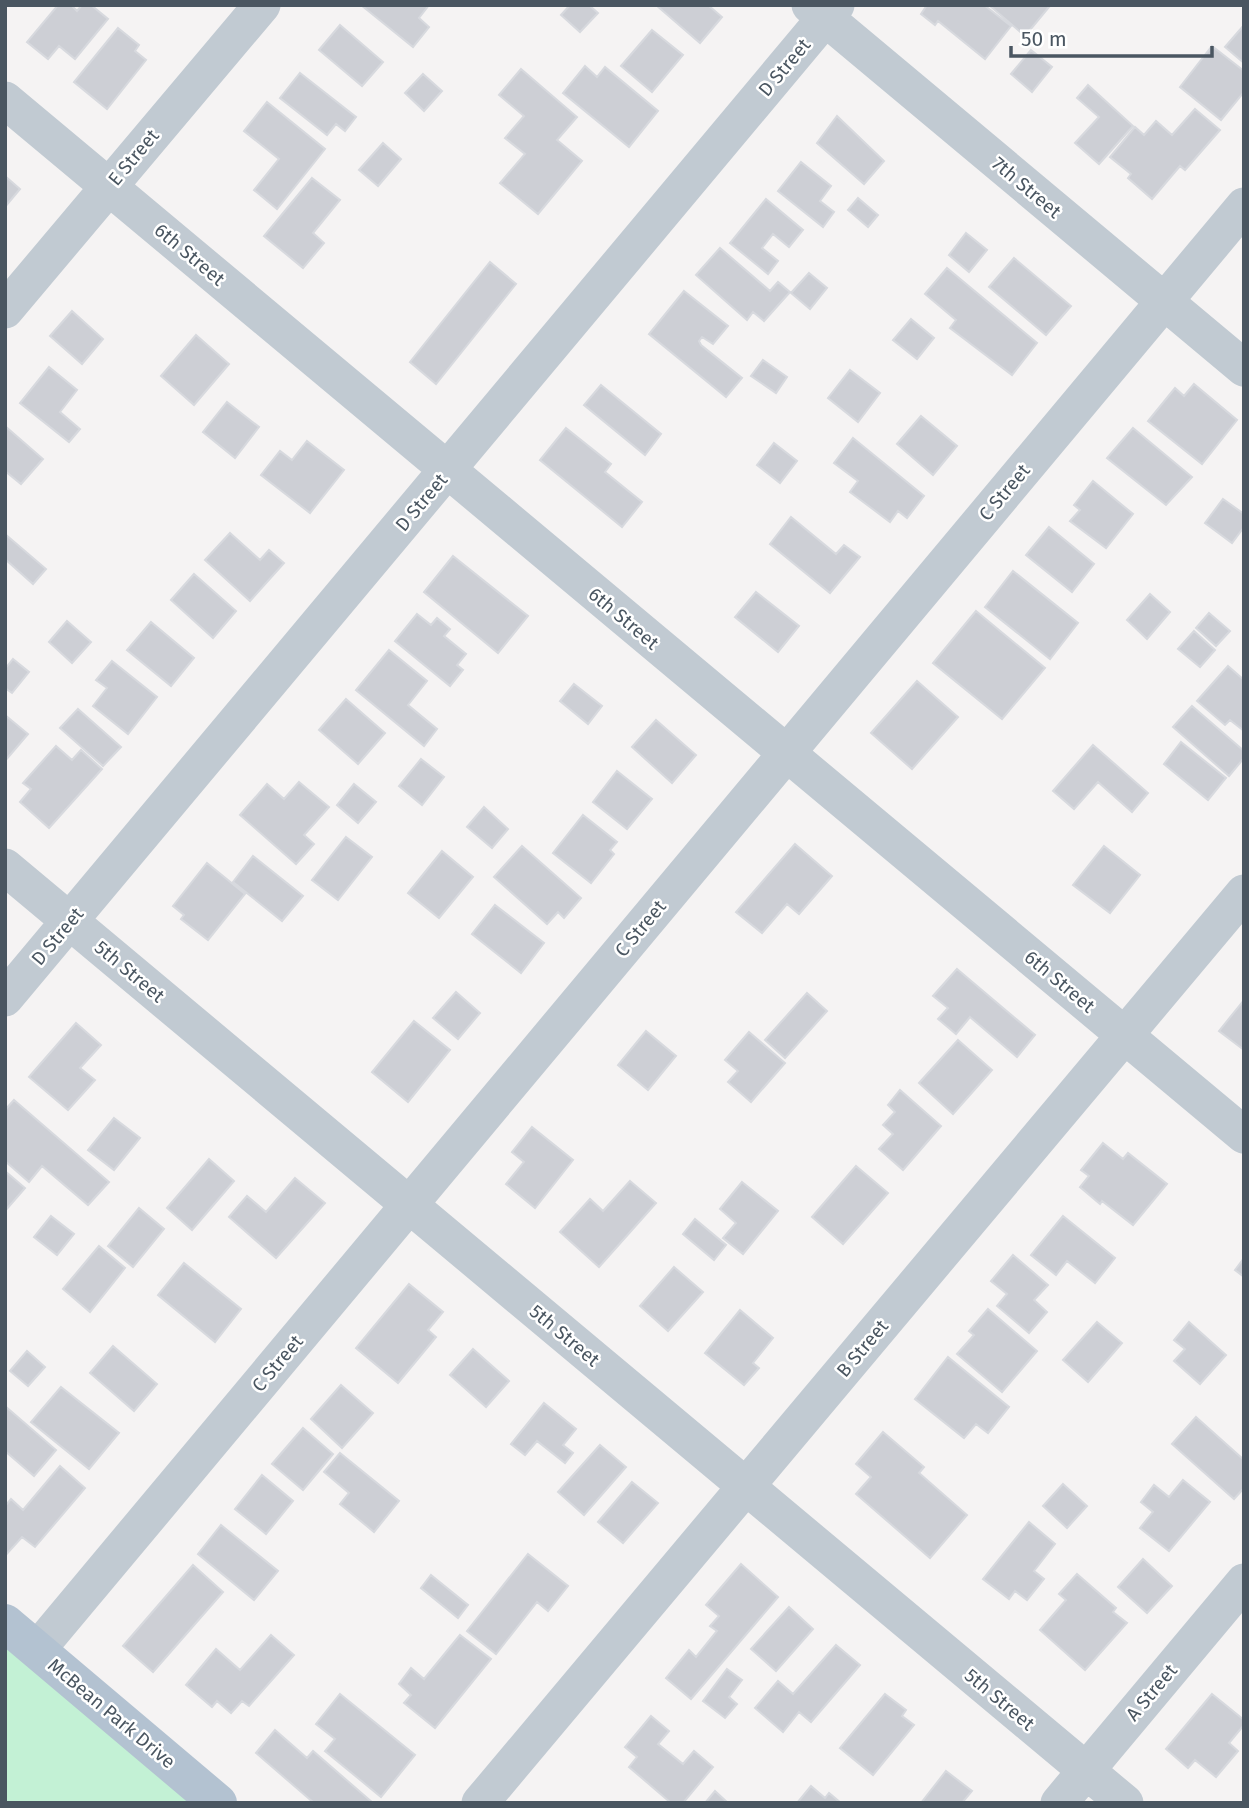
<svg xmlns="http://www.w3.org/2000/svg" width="1249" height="1808" font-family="'Fira Sans',sans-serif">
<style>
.green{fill:#c3f1d5}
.building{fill:#cdcfd5;stroke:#d7d9de;stroke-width:2}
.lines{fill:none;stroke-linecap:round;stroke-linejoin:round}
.minor{stroke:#c1cad2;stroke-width:37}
.major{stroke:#b3c2d1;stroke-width:38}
.labels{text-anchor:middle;stroke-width:5;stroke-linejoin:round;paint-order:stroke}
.street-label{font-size:19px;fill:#4a5661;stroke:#fff}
</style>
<rect width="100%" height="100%" fill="#f5f3f3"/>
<!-- green -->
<path class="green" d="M5,1646L192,1803H5Z"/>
<!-- building -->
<path class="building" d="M58,5H71L77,11L82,5H91L108,19L75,59L59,46L48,59L27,42Z
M361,5H429L419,18L429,27L413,47Z
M570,5H589L598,13L580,32L561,15Z
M656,5H708L722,17L700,43Z
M927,5H984L1011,26L985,59L938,21L935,25L921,14Z
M989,5H1047L1049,7L1025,36Z
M340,25L383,62L362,86L319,50Z
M1244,25V63L1225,47Z
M118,28L139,45L135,51L146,60L107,109L74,82Z
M652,30L683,55L652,92L621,66Z
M1212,46L1244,71V92L1221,120L1180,87Z
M1031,50L1052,67L1032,92L1011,74Z
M585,66L597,77L605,67L658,111L629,147L563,93Z
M521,69L577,117L557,140L582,161L538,214L500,183L525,154L505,138L524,116L499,95Z
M300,73L356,117L345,131L336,124L327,135L280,98Z
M423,74L442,91L424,111L405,93Z
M1088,85L1133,126L1099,164L1075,143L1099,117L1077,98Z
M267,102L325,149L277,209L254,190L279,159L244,131Z
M1195,109L1220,130L1185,170L1180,166L1152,199L1128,178L1131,174L1110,157L1135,127L1144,135L1156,121L1172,135Z
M837,116L884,161L864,184L817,143Z
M383,143L401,159L378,186L359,170Z
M801,162L831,186L820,201L834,212L823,227L778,191Z
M5,176L20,189L5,207Z
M312,178L340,200L313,233L324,243L303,268L264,236Z
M858,198L878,215L868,227L848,210Z
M766,199L803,230L789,247L773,234L762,248L778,261L768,274L730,243Z
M966,233L987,250L969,272L949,255Z
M720,248L770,291L778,282L790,292L764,321L753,312L747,320L696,275Z
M1014,258L1071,306L1046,335L989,287Z
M490,262L516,284L436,384L410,362Z
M947,268L1037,343L1012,375L950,328L956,320L925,294Z
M809,273L827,288L810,309L791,293Z
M684,291L728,326L713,344L702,337L699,341L701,345L742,378L726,397L649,334Z
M72,311L103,339L82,364L50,336Z
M911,319L934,338L917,359L893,340Z
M196,335L229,364L194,405L161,376Z
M763,360L787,377L776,393L751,376Z
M49,367L77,390L60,412L80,429L69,442L20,403Z
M850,370L880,393L858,422L828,398Z
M1194,384L1237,420L1202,464L1148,421L1175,388L1184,396Z
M601,385L661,434L645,455L584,405Z
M227,402L259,427L235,458L203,432Z
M921,416L957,446L933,475L897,444Z
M5,426L43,459L21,484L5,471Z
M566,428L611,464L605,472L642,502L622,527L540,460Z
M1133,428L1192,477L1166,505L1107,458Z
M853,438L924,496L907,518L898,511L890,522L850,492L858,481L834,463Z
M307,441L344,470L310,513L261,475L280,451L292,460Z
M774,443L797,461L780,483L757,465Z
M1093,481L1133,514L1106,548L1070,521L1080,510L1074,505Z
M1223,499L1244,514V527L1232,543L1205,523Z
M791,517L836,554L844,545L860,557L830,593L770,544Z
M1049,527L1094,564L1072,592L1026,555Z
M230,533L260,560L269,550L284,563L250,601L205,560Z
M5,534L46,569L33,584L5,559Z
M453,556L528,616L498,653L424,592Z
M1013,571L1078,623L1050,659L985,607Z
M194,574L236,611L213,638L171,600Z
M756,592L799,626L778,652L735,617Z
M1150,594L1170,612L1147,639L1127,620Z
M976,611L1045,668L1002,719L933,663Z
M1209,613L1230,631L1216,646L1196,628Z
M417,614L431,625L437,618L450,629L444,636L466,654L457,665L463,670L450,686L395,641Z
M67,621L91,642L72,663L49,642Z
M151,622L194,658L171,686L127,650Z
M1194,631L1215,650L1200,667L1178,649Z
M389,650L427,681L408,705L437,729L424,746L356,690Z
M13,659L29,672L12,693L5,688V669Z
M112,661L157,697L128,734L93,706L107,688L96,680Z
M1228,666L1244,680V731L1230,720L1225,725L1197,701Z
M917,681L958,717L912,769L871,733Z
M574,684L602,706L588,724L560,701Z
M346,699L385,733L358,764L319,730Z
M1192,706L1244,751V758L1229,776L1173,727Z
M78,709L121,747L103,766L60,728Z
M5,715L28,734L5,761Z
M656,720L696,755L672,783L632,747Z
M1181,742L1226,778L1208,800L1164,764Z
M1093,745L1148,793L1132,812L1098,782L1074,809L1053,791Z
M56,746L72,760L81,750L102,769L49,828L20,802L31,789L23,783Z
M421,759L444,777L422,805L399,786Z
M617,771L652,799L627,829L593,802Z
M299,782L329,807L304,835L314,844L296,864L240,815L267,784L284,799Z
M354,784L376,802L358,823L337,805Z
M484,807L508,829L492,848L467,827Z
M583,815L617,842L610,850L614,854L591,883L553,853Z
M346,837L372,857L338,900L312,880Z
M795,844L832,876L799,914L787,904L762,933L736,912Z
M522,846L581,898L564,918L558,912L547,924L494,877Z
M1104,846L1140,875L1110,913L1073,885Z
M442,851L473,877L439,918L408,893Z
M253,856L303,896L282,921L233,882Z
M207,863L245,894L208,940L181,919L184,915L173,906Z
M495,905L544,943L521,973L472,934Z
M957,969L1035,1035L1017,1057L970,1017L956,1034L938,1019L948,1008L933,996Z
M456,992L480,1013L458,1039L433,1018Z
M807,993L827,1011L785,1058L765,1040Z
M1244,1000V1050L1219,1031Z
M414,1021L450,1050L408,1102L372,1072Z
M76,1023L101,1045L80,1068L95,1080L68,1110L29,1077Z
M646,1031L676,1056L648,1090L618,1065Z
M749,1032L785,1063L751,1102L728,1082L738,1071L725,1060Z
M958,1040L992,1070L953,1114L919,1083Z
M900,1090L941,1126L903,1170L879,1149L893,1134L883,1125L895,1112L888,1105Z
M14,1100L109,1182L88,1205L42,1166L29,1182L5,1161V1110Z
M114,1118L140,1138L114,1170L88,1150Z
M532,1127L573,1160L535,1208L506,1184L524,1162L512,1152Z
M1103,1143L1123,1159L1128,1153L1167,1184L1133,1225L1102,1201L1100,1204L1080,1187L1089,1176L1081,1170Z
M209,1159L234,1181L192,1230L167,1208Z
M856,1166L888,1193L843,1244L812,1217Z
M5,1171L25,1188L5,1211Z
M295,1178L325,1203L276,1258L229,1217L247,1196L266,1212Z
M630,1181L656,1203L599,1267L560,1232L590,1199L603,1211Z
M742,1182L778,1211L743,1254L723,1238L736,1223L720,1209Z
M139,1208L164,1229L133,1267L108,1246Z
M51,1216L74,1234L57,1255L34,1237Z
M1063,1216L1115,1258L1095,1283L1067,1261L1056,1275L1031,1255Z
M695,1219L726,1245L714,1260L683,1234Z
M99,1246L125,1268L90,1312L63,1289Z
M1013,1255L1048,1285L1034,1300L1047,1312L1029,1333L997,1306L1007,1294L991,1281Z
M1244,1258V1277L1235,1270Z
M184,1263L241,1309L215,1342L158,1295Z
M674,1267L703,1292L668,1331L640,1306Z
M409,1284L443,1312L428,1330L436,1337L398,1383L356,1348Z
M988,1309L1037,1351L1002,1392L957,1354L974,1335L969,1331Z
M740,1310L773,1338L753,1363L759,1368L744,1385L705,1353Z
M1097,1322L1122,1343L1088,1382L1063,1360Z
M1189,1322L1226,1355L1200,1384L1174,1361L1185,1349L1174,1340Z
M113,1346L157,1384L134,1411L90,1373Z
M473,1349L509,1381L486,1407L450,1375Z
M27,1351L45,1367L28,1386L10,1371Z
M948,1357L1009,1407L988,1433L976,1424L964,1438L915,1399Z
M341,1385L373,1413L342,1448L311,1419Z
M61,1387L119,1433L89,1469L31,1422Z
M544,1403L576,1429L563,1445L573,1453L565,1463L537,1441L525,1455L511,1444Z
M5,1406L56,1450L34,1476L5,1451Z
M1196,1417L1244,1460V1488L1234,1499L1172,1444Z
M303,1428L333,1454L303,1490L272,1464Z
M883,1432L924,1467L919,1473L967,1515L930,1558L856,1494L871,1477L856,1464Z
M600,1445L626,1467L584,1515L558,1492Z
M340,1453L399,1501L374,1532L340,1504L349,1493L324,1472Z
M60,1466L85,1488L35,1547L22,1537L5,1556V1506L11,1499L23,1510Z
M262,1475L293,1501L266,1534L235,1509Z
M1183,1480L1210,1502L1169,1551L1140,1528L1153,1512L1141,1502L1154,1485L1169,1497Z
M632,1482L658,1503L623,1543L598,1522Z
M1063,1484L1087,1506L1067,1528L1043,1506Z
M1029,1522L1055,1544L1034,1571L1044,1579L1027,1600L1015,1591L1009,1599L983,1579Z
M221,1525L278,1571L254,1600L198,1554Z
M528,1554L568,1586L548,1611L537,1602L496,1654L467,1631Z
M1143,1559L1172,1586L1147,1613L1118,1587Z
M741,1564L778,1597L691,1699L666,1678L689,1650L696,1657L717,1631L710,1626L719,1616L706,1605Z
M193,1565L223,1592L153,1672L123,1646Z
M1077,1574L1116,1608L1113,1612L1127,1623L1085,1670L1040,1630L1066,1600L1059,1594Z
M431,1575L468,1605L458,1618L421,1588Z
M789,1607L813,1629L776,1671L751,1649Z
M271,1635L294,1655L249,1706L242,1701L231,1713L217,1701L212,1707L186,1685L216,1649L240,1670Z
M460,1635L491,1659L435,1728L404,1703L411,1695L399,1684L411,1668L424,1679Z
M836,1645L860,1665L811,1722L799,1712L783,1732L755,1708L778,1681L793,1694Z
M727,1669L742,1680L729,1697L737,1704L725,1718L703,1701Z
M340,1694L415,1755L381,1797L325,1751L335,1739L316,1724Z
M885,1694L906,1710L902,1716L914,1725L873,1775L840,1748Z
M1212,1694L1244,1720V1725L1229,1743L1238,1751L1216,1777L1195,1760L1188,1768L1166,1749Z
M651,1716L669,1731L658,1744L683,1764L694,1751L713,1767L683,1803H671L629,1767L637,1757L625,1747Z
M275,1730L307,1758L313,1751L373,1803H314L256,1753Z
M946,1771L972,1791L962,1803H921Z
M811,1786L825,1798L829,1793L841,1803H797Z
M715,1791L728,1803H705Z"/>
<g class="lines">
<!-- minor -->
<path class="minor" d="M810,5L1244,368
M5,100L1244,1135
M5,310L262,5
M5,867L1125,1803
M5,998L836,5
M37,1650L1244,206
M480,1803L1244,893
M1059,1803L1244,1582"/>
<!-- major -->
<path class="major" d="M5,1623L218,1803"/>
</g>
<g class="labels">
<!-- street labels -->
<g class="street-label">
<text transform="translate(784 67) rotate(-50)" y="7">D Street</text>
<text transform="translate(133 157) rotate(-50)" y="7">E Street</text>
<text transform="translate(1027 187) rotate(40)" y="7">7th Street</text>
<text transform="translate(190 254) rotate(40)" y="7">6th Street</text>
<text transform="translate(1004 492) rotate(-50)" y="7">C Street</text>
<text transform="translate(421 502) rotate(-50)" y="7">D Street</text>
<text transform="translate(624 618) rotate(40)" y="7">6th Street</text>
<text transform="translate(640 928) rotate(-50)" y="7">C Street</text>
<text transform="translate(57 936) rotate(-50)" y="7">D Street</text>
<text transform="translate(130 971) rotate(40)" y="7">5th Street</text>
<text transform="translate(1060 981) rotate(40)" y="7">6th Street</text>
<text transform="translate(565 1335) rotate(40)" y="7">5th Street</text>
<text transform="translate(862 1348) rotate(-50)" y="7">B Street</text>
<text transform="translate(277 1363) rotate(-50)" y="7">C Street</text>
<text transform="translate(1151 1692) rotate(-50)" y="7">A Street</text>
<text transform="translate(1000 1699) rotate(40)" y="7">5th Street</text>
<text transform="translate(112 1713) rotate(40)" y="7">McBean Park Drive</text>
</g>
</g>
<!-- border -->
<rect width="1249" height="1808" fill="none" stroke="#4a5661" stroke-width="14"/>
<!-- scale -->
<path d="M1011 46v10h201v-10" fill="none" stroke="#4a5661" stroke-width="3.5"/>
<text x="1021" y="46" font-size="21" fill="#4a5661" stroke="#ffffff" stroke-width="5" paint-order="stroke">50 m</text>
</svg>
